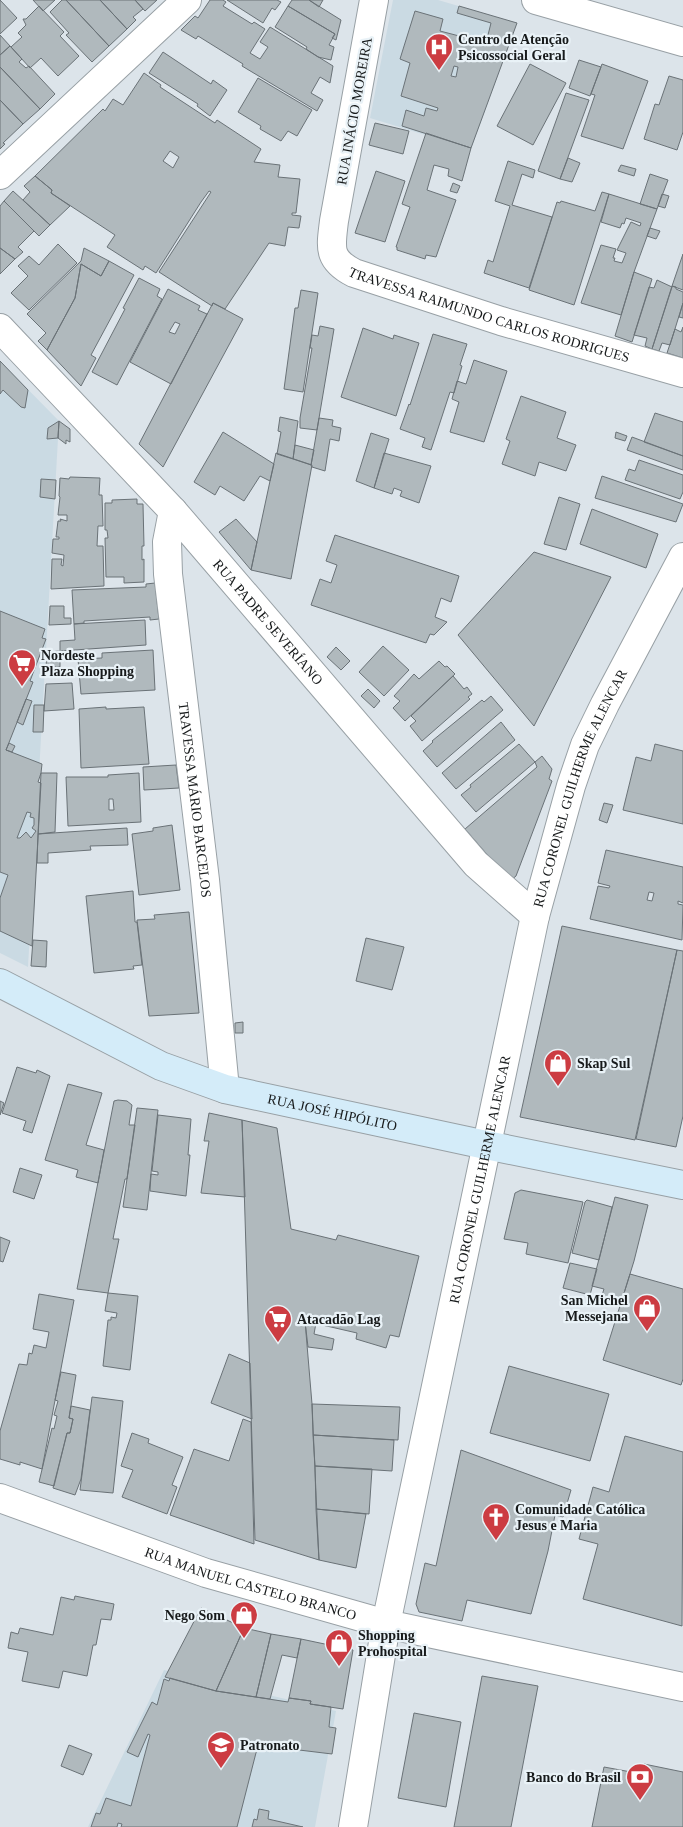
<svg xmlns="http://www.w3.org/2000/svg" width="683" height="1827" font-family="Georgia,serif">
<style>
.built{fill:#cadae3}
.building{fill:#b0b9bd;stroke:#6a7277;fill-rule:evenodd}
.lines{fill:none;stroke-linecap:round;stroke-linejoin:round}
.minor-casing{stroke:#98a0a5;stroke-width:30}
.tertiary-casing{stroke:#98a0a5;stroke-width:30}
.secondary-casing{stroke:#98a0a5;stroke-width:30}
.minor{stroke:#fff;stroke-width:28}
.tertiary{stroke:#fff;stroke-width:28}
.secondary{stroke:#d4ecf9;stroke-width:28}
.labels{text-anchor:middle;stroke-width:4.5;stroke-linejoin:round;paint-order:stroke}
.poi-label{font-size:14px;font-weight:bold;fill:#171a1b;stroke:#e9f2f7;text-anchor:start}
.street-label{font-size:14px;fill:#171a1b;stroke:#e9f2f7}
</style>
<rect width="100%" height="100%" fill="#dce4ea"/>
<!-- built -->
<path class="built" d="M393,0H438L517,23L471,149L370,118Z
M0,361L59,421L28,967L0,953Z
M164,1670L336,1711L315,1827H88Z"/>
<!-- building -->
<path class="building" d="M0,0L17,18L0,34Z
M33,0H55L43,11Z
M62,0H66L109,46L92,62L66,35L69,33L50,12Z
M66,0H100L127,29L109,46Z
M100,0H135L143,9L133,17L136,20L127,29Z
M135,0H157L145,11Z
M210,0H223L226,2L223,6L252,24L254,22L265,29L250,53L260,59L268,47L260,42L270,27L333,66L330,83L320,77L311,93L323,100L317,111L242,66L243,64L198,36L196,39L181,30L195,16L198,18Z
M227,0H277L281,2L275,10L272,8L263,23Z
M292,0H309L341,20L336,40L332,38L335,34L288,6Z
M309,0H323L319,7Z
M39,6L64,32L60,36L79,56L58,76L41,58L30,68L11,47L22,37L18,33L26,25L23,19H26Z
M288,6L335,34L329,45L334,47L331,60L318,57L306,49L307,47L275,27Z
M459,6L517,23L471,148L402,126L406,110L424,116L426,108L437,111L438,108L401,96L410,63L400,59L415,11L443,19L440,31L486,43L491,23L457,13ZM454,66L458,67L456,77L451,76Z
M0,35L10,46L0,55Z
M10,46L22,59L19,62L26,68L29,66L55,94L40,109L0,67V55Z
M163,52L211,84L213,80L227,90L210,116L197,106L198,104L149,73Z
M579,60L601,67L590,96L569,88Z
M530,64L566,83L533,145L497,126Z
M602,64L648,81L623,149L581,136L595,95L591,94Z
M0,67L40,109L23,124L0,100Z
M144,73L161,85L160,87L215,123L217,120L261,149L254,162L280,165L278,177L300,179L296,213H292V215L301,216L299,228L288,227L285,246L269,243L225,309L213,303L212,306L159,272L211,192L209,191L201,202L156,273L145,266L143,270L107,247L115,235L51,193L52,190L35,176L103,109L105,111L113,99L123,105ZM170,151L179,157L173,168L163,161Z
M669,76L683,80V132L677,150L644,139L655,104L659,105Z
M258,78L312,110L297,136L288,131L281,141L260,129L261,126L238,112Z
M566,93L589,100L560,179L538,171Z
M0,100L23,124L3,143L5,144L0,149Z
M375,123L409,131L403,154L369,145Z
M426,133L471,148L462,181L448,176L449,169L434,165L427,190L456,200L436,257L426,255L425,259L397,250V247H396L410,207L402,204Z
M568,158L580,163L572,182L560,179Z
M508,161L535,170L533,178L522,174L512,205L552,217L529,288L484,273L488,260L493,262L510,206L495,201Z
M621,165L636,169L634,176L618,171Z
M376,171L405,181L385,242L355,233Z
M650,174L668,180L657,209L640,204Z
M35,176L52,190L51,193L70,206L50,225L23,200L30,192L24,186Z
M453,183L460,186L457,193L450,191Z
M13,191L50,225L39,236L4,201Z
M602,192L609,194L574,305L529,290L557,202L560,203L561,201L595,211Z
M609,194L657,209L634,272L621,315L581,303L601,245L616,249L613,258H615L614,261L622,263L626,253L617,250L631,222L640,226L641,223L626,218L624,224L622,223L620,228L601,222Z
M662,194L669,196L665,208L658,206Z
M4,201L34,231L18,247L23,252L15,259L0,248V206Z
M650,228L660,231L656,239L647,236Z
M58,244L77,263L29,310L11,293L28,276L18,266L29,256L39,265Z
M0,248L15,259L0,274Z
M84,248L109,261L101,276L81,264L75,298L47,350L38,341L46,333L27,314L81,261Z
M683,254V290L672,286Z
M109,261L134,275L91,355L96,358L81,386L47,350L75,298L81,264L101,276Z
M634,272L652,279L632,342L615,336Z
M139,278L160,289L157,296L162,299L117,385L92,372L125,309L123,308Z
M657,280L672,287L652,349L645,346L647,338L634,335L649,287L654,288Z
M672,286L676,287V289L683,292V303L670,345L662,343L659,351L652,349Z
M168,289L200,306L198,310L207,314L171,384L130,362ZM175,322L180,324L175,334L169,332Z
M301,290L318,293L303,392L284,389L295,308H298Z
M213,303L243,319L163,467L139,444Z
M683,303V318L679,317Z
M320,326L334,329L317,430L300,428V418L312,348H310L312,335L318,336Z
M683,327V358L667,353L675,329L681,332Z
M363,328L393,339L394,335L419,343L396,416L341,397Z
M433,334L467,344L460,365L462,366L454,393L450,392L431,450L422,447L425,438L400,429L409,404L410,405Z
M474,360L507,371L484,442L450,432L459,402L452,399L457,381L466,384Z
M0,361L28,390L25,408L21,407L3,390L0,394Z
M521,396L566,412L557,438L576,445L566,471L539,462L535,476L502,464L510,441L506,439Z
M655,413L683,422V456L644,442Z
M280,417L298,421L293,459L277,454L281,432L278,431Z
M319,418L333,420L332,426L341,428L339,441L330,439L325,471L312,467L311,465Z
M59,421L58,438L47,439L48,428Z
M59,421L70,429V442L66,440V444L58,438Z
M223,432L274,464L270,481L260,476L244,501L220,486L215,495L194,482Z
M616,432L627,436L625,441L615,438Z
M371,433L389,439L374,488L356,481Z
M632,437L683,456V470L627,450Z
M295,445L314,450L311,465L293,459Z
M276,453L312,465L291,579L251,570Z
M384,453L431,466L419,503L400,496L402,491L394,488L392,494L374,488Z
M639,460L683,475V492L680,499L625,480L629,469L635,471Z
M602,476L683,504L676,522L595,498Z
M70,477L100,478L99,495H102L103,526H98L97,546H103L104,586L51,589L52,559H62L61,565L63,566L64,555L52,553L53,539H59V537H56L58,521H61L60,519L67,521V515H58L60,497L59,496L60,478L69,479Z
M41,479L56,480L55,499L40,497Z
M559,497L580,504L566,550L544,544Z
M137,499V504H143L144,546H142V560L144,559V582L124,583V577H106L105,538H108L107,530H105V503H112V500Z
M592,509L658,534L646,568L580,544Z
M236,519L257,542L251,570L219,532Z
M335,535L459,576L451,602L441,598L435,617L447,622L434,635L430,634L426,643L311,605L320,579L331,583L337,565L326,561Z
M534,552L611,577L534,726L458,635Z
M155,583L159,619L150,620V617L84,621V623L74,624L72,590L146,587V584Z
M50,606H64V618H71V624L49,625Z
M0,611L45,629L42,638L46,639L30,681L33,682L6,750L42,764L41,773L38,782L41,783L32,946L0,931V898L8,875L0,872ZM27,812L31,813L30,817L34,818V825L32,828L36,831L31,838L26,832L20,838H17Z
M145,620L146,645L60,651V641L75,640L74,624Z
M383,646L409,670L384,696L359,672Z
M336,647L350,661L341,670L327,657Z
M153,650L155,690L81,694L78,659L102,658V653Z
M60,651V667H46L47,652Z
M439,661L445,667L447,666L455,674L405,721L393,708L400,701L394,696L414,674L419,679Z
M453,676L464,689L467,687L472,694L468,697L470,699L422,741L410,726L416,721L411,716Z
M72,683L74,709L44,711L46,684Z
M368,689L380,701L374,708L361,696Z
M491,696L503,710L437,767L423,751L433,742L432,741L482,700L484,702Z
M26,699L32,701L23,725L17,722Z
M34,705H44L43,732H33Z
M106,707V709L144,707L149,764L81,768L79,709Z
M501,722L515,740L456,789L442,773Z
M9,743L15,746L12,752L6,750Z
M519,744L535,762L476,812L461,795L471,787L470,785Z
M655,744L683,751V824L623,810L636,757L651,761Z
M542,756L552,769L549,779L552,781L516,876L510,881L465,829L537,767L535,762Z
M176,765L179,788L144,790L143,767Z
M41,773H57L55,832L38,834Z
M139,773L141,822L68,826L66,777H108V775ZM109,799H113L114,810H109Z
M604,803L613,805L607,823L599,820Z
M172,825L180,890L139,895L132,834L153,831V828Z
M127,828L128,845L90,846L91,850L48,853V863H37L38,834Z
M606,850L683,867V903L678,901V904L683,905L682,940L590,919L598,886L609,888L610,886L598,883ZM649,892L654,893L652,901L647,900Z
M133,891L135,922H137L142,965L133,966L134,969L94,973L86,896Z
M189,912L199,1013L149,1016L137,920L155,919L154,915Z
M562,926L677,950L635,1140L520,1117Z
M366,938L404,947L392,990L356,981Z
M33,940L47,941L46,967L31,966Z
M677,950L683,951V1116L676,1147L636,1139Z
M243,1022V1033H235V1023Z
M17,1067L36,1073L37,1070L50,1076L32,1133L23,1130L26,1121L2,1113Z
M68,1084L102,1093L86,1145L104,1150L98,1183L76,1177L78,1170L45,1160Z
M118,1100L127,1101L132,1105L129,1125H135L127,1179H125L113,1239H119L108,1293L77,1289L114,1101Z
M0,1101L4,1103L0,1115Z
M137,1108L158,1110L147,1210L123,1207Z
M209,1113L242,1120L245,1197L201,1193L209,1141H204Z
M158,1115L191,1119L188,1155H190L186,1196L150,1191L151,1174L158,1175V1172L152,1171Z
M242,1120L277,1128L291,1229L336,1240L338,1235L419,1256L399,1337L390,1335L386,1348L356,1339L357,1333L305,1321L312,1404L319,1560L255,1540Z
M20,1168L42,1175L34,1199L13,1192Z
M521,1190L583,1202L568,1263L526,1254L528,1243L504,1239L515,1193Z
M615,1197L648,1205L634,1261L621,1303L601,1298L604,1289L592,1286Z
M587,1200L612,1207L599,1260L572,1253L585,1202Z
M0,1237L10,1241L3,1262L0,1261Z
M570,1263L597,1269L590,1295L563,1288Z
M630,1274L683,1289V1379L681,1385L603,1360Z
M108,1293L138,1296L130,1370L103,1366L108,1320H111V1317L116,1318L117,1313L105,1311Z
M39,1294L74,1300L42,1469L20,1462V1465L0,1459V1431L19,1364L27,1365L29,1353L32,1354L34,1345L46,1348L49,1332L33,1329Z
M305,1321L316,1323L314,1334L334,1339L332,1350L308,1347Z
M229,1354L250,1363L252,1419L211,1403Z
M509,1366L609,1394L590,1461L490,1433Z
M61,1372L76,1375L69,1418L73,1419L70,1433H67L54,1486L39,1482L52,1428L54,1429L57,1416L54,1415L58,1401L55,1400Z
M92,1397L123,1401L113,1493L80,1490Z
M312,1404L400,1407L398,1440L313,1435Z
M71,1406L90,1410L81,1479L75,1495L53,1488L67,1433H70L73,1419L69,1418Z
M243,1419L251,1422L254,1544L170,1515L194,1449L229,1461Z
M132,1433L149,1439L148,1443L183,1457L172,1485L177,1487L167,1514L122,1497L133,1470L121,1466Z
M313,1435L394,1440L392,1471L315,1466Z
M625,1436L683,1452L682,1626L583,1599L598,1544L579,1539L593,1487L609,1492Z
M461,1450L571,1490L563,1517L555,1515L548,1551L531,1614L467,1600L462,1621L419,1612L416,1604L425,1563L436,1566Z
M315,1466L372,1469L369,1514L316,1509Z
M316,1509L366,1514L356,1568L319,1560Z
M75,1596L114,1604L111,1620L101,1619L96,1645H93L87,1676L63,1671L59,1688L22,1681L28,1652L8,1648L11,1632L18,1634L20,1628L53,1635L61,1597L74,1600Z
M201,1608L244,1628L216,1691L165,1677Z
M244,1628L271,1634L256,1697L216,1691Z
M271,1634L301,1639L297,1658L282,1655L270,1699L256,1697Z
M301,1639L353,1650L343,1709L310,1704L311,1701L289,1698Z
M482,1676L538,1686L511,1827H454Z
M170,1678L216,1691L288,1702L289,1698L311,1701L310,1704L331,1707L329,1727L336,1728L332,1754L258,1745L237,1827H121L122,1824L118,1823L117,1827H91L96,1813L100,1814L106,1798L131,1806L150,1735L148,1734L138,1757L127,1752L152,1702L157,1705L164,1679L169,1681Z
M414,1713L461,1722L446,1807L398,1798Z
M69,1745L92,1754L83,1775L61,1766Z
M644,1764L683,1772V1827H592L604,1767L642,1774Z
M259,1809L269,1811L268,1819L303,1827H252L254,1819L257,1820Z"/>
<g class="lines">
<!-- minor casing -->
<g class="minor-casing">
<g id="minor">
<path id="s1" d="M374,0L334,221C331,247 327,259 354,273L501,321L683,373"/>
<path d="M536,0L683,42"/>
<path d="M0,175L187,0"/>
<path id="s2" d="M0,328L173,511L476,864L535,916"/>
<path id="s3" d="M173,511L167,542L168,574L205,880L225,1089"/>
<path id="s4" d="M353,1827L386,1624L535,916L571,786L585,745L605,704L683,557"/>
</g>
</g>
<!-- tertiary casing -->
<g class="tertiary-casing">
<g id="tertiary">
<path id="s5" d="M0,1498L206,1573L386,1624L683,1687"/>
</g>
</g>
<!-- secondary casing -->
<g class="secondary-casing">
<g id="secondary">
<path id="s6" d="M0,983L161,1066L225,1089L486,1145L683,1185"/>
</g>
</g>
<!-- minor -->
<use href="#minor" class="minor"/>
<!-- tertiary -->
<use href="#tertiary" class="tertiary"/>
<!-- secondary -->
<use href="#secondary" class="secondary"/>
</g>
<!-- icons -->
<defs>
<g id="hospital-pin" transform="scale(1.4375)"><path d="M0 17L-7.5 6A9.5 9.5 0 1 1 7.5 6Z" fill="#cc3c42" stroke="#e9f2f7"/><path d="M-5-5h3v3.5h4V-5h3V5h-3V1.5h-4V5h-3Z" fill="#fff"/></g>
<g id="supermarket-pin" transform="scale(1.4375)"><path d="M0 17L-7.5 6A9.5 9.5 0 1 1 7.5 6Z" fill="#cc3c42" stroke="#e9f2f7"/><path d="M-6-5.5h2.5l.6 2H6L4.5 2H-2.5L-4.4-4H-6ZM-1.5 3.2a1.3 1.3 0 1 0 .1 0ZM3 3.2a1.3 1.3 0 1 0 .1 0Z" fill="#fff"/></g>
<g id="shop-pin" transform="scale(1.4375)"><path d="M0 17L-7.5 6A9.5 9.5 0 1 1 7.5 6Z" fill="#cc3c42" stroke="#e9f2f7"/><path d="M-5-2.5h2.3a2.7 3.5 0 0 1 5.4 0H5L5.5 6h-11ZM-1.5-2.5h3a1.5 2.3 0 0 0-3 0Z" fill="#fff"/></g>
<g id="church-pin" transform="scale(1.4375)"><path d="M0 17L-7.5 6A9.5 9.5 0 1 1 7.5 6Z" fill="#cc3c42" stroke="#e9f2f7"/><path d="M-1.2-6h2.4v3.5h3.3v2.4h-3.3V6h-2.4V-.1h-3.3v-2.4h3.3Z" fill="#fff"/></g>
<g id="school-pin" transform="scale(1.4375)"><path d="M0 17L-7.5 6A9.5 9.5 0 1 1 7.5 6Z" fill="#cc3c42" stroke="#e9f2f7"/><path d="M0-5L7-2L0 1L-7-2ZM-4 1L0 2.5L4 1V4Q0 6-4 4Z" fill="#fff"/></g>
<g id="bank-pin" transform="scale(1.4375)"><path d="M0 17L-7.5 6A9.5 9.5 0 1 1 7.5 6Z" fill="#cc3c42" stroke="#e9f2f7"/><path d="M-6-4H6V4H-6ZM0-2.3a2.3 2.3 0 1 0 0 4.6a2.3 2.3 0 1 0 0-4.6Z" fill="#fff"/></g>
</defs>
<g fill-rule="evenodd">
<use href="#hospital-pin" x="439" y="47"/>
<use href="#supermarket-pin" x="22" y="663"/>
<use href="#shop-pin" x="558" y="1063"/>
<use href="#shop-pin" x="647" y="1308"/>
<use href="#supermarket-pin" x="278" y="1319"/>
<use href="#church-pin" x="496" y="1517"/>
<use href="#shop-pin" x="244" y="1615"/>
<use href="#shop-pin" x="339" y="1643"/>
<use href="#school-pin" x="221" y="1745"/>
<use href="#bank-pin" x="640" y="1777"/>
</g>
<g class="labels">
<!-- poi labels -->
<g class="poi-label">
<text x="458" y="44">Centro de Atenção<tspan x="458" dy="16">Psicossocial Geral</tspan></text>
<text x="41" y="660">Nordeste<tspan x="41" dy="16">Plaza Shopping</tspan></text>
<text x="577" y="1068">Skap Sul</text>
<text x="628" y="1305" text-anchor="end">San Michel<tspan x="628" dy="16">Messejana</tspan></text>
<text x="297" y="1324">Atacadão Lag</text>
<text x="515" y="1514">Comunidade Católica<tspan x="515" dy="16">Jesus e Maria</tspan></text>
<text x="225" y="1620" text-anchor="end">Nego Som</text>
<text x="358" y="1640">Shopping<tspan x="358" dy="16">Prohospital</tspan></text>
<text x="240" y="1750">Patronato</text>
<text x="621" y="1782" text-anchor="end">Banco do Brasil</text>
</g>
<!-- street labels -->
<g class="street-label">
<text transform="translate(354 111) rotate(-80)" y="5">RUA INÁCIO MOREIRA</text>
<text dy="5" stroke="none"><textPath href="#s1" startOffset="428">TRAVESSA RAIMUNDO CARLOS RODRIGUES</textPath></text>
<text dy="5" stroke="none"><textPath href="#s2" startOffset="398">RUA PADRE SEVERÍANO</textPath></text>
<text dy="5" stroke="none"><textPath href="#s4" startOffset="1065">RUA CORONEL GUILHERME ALENCAR</textPath></text>
<text dy="5" stroke="none"><textPath href="#s3" startOffset="291">TRAVESSA MÁRIO BARCELOS</textPath></text>
<text dy="5" stroke="none"><textPath href="#s6" startOffset="359">RUA JOSÉ HIPÓLITO</textPath></text>
<text dy="5" stroke="none"><textPath href="#s4" startOffset="660">RUA CORONEL GUILHERME ALENCAR</textPath></text>
<text dy="5" stroke="none"><textPath href="#s5" startOffset="265">RUA MANUEL CASTELO BRANCO</textPath></text>
</g>
</g>
</svg>
